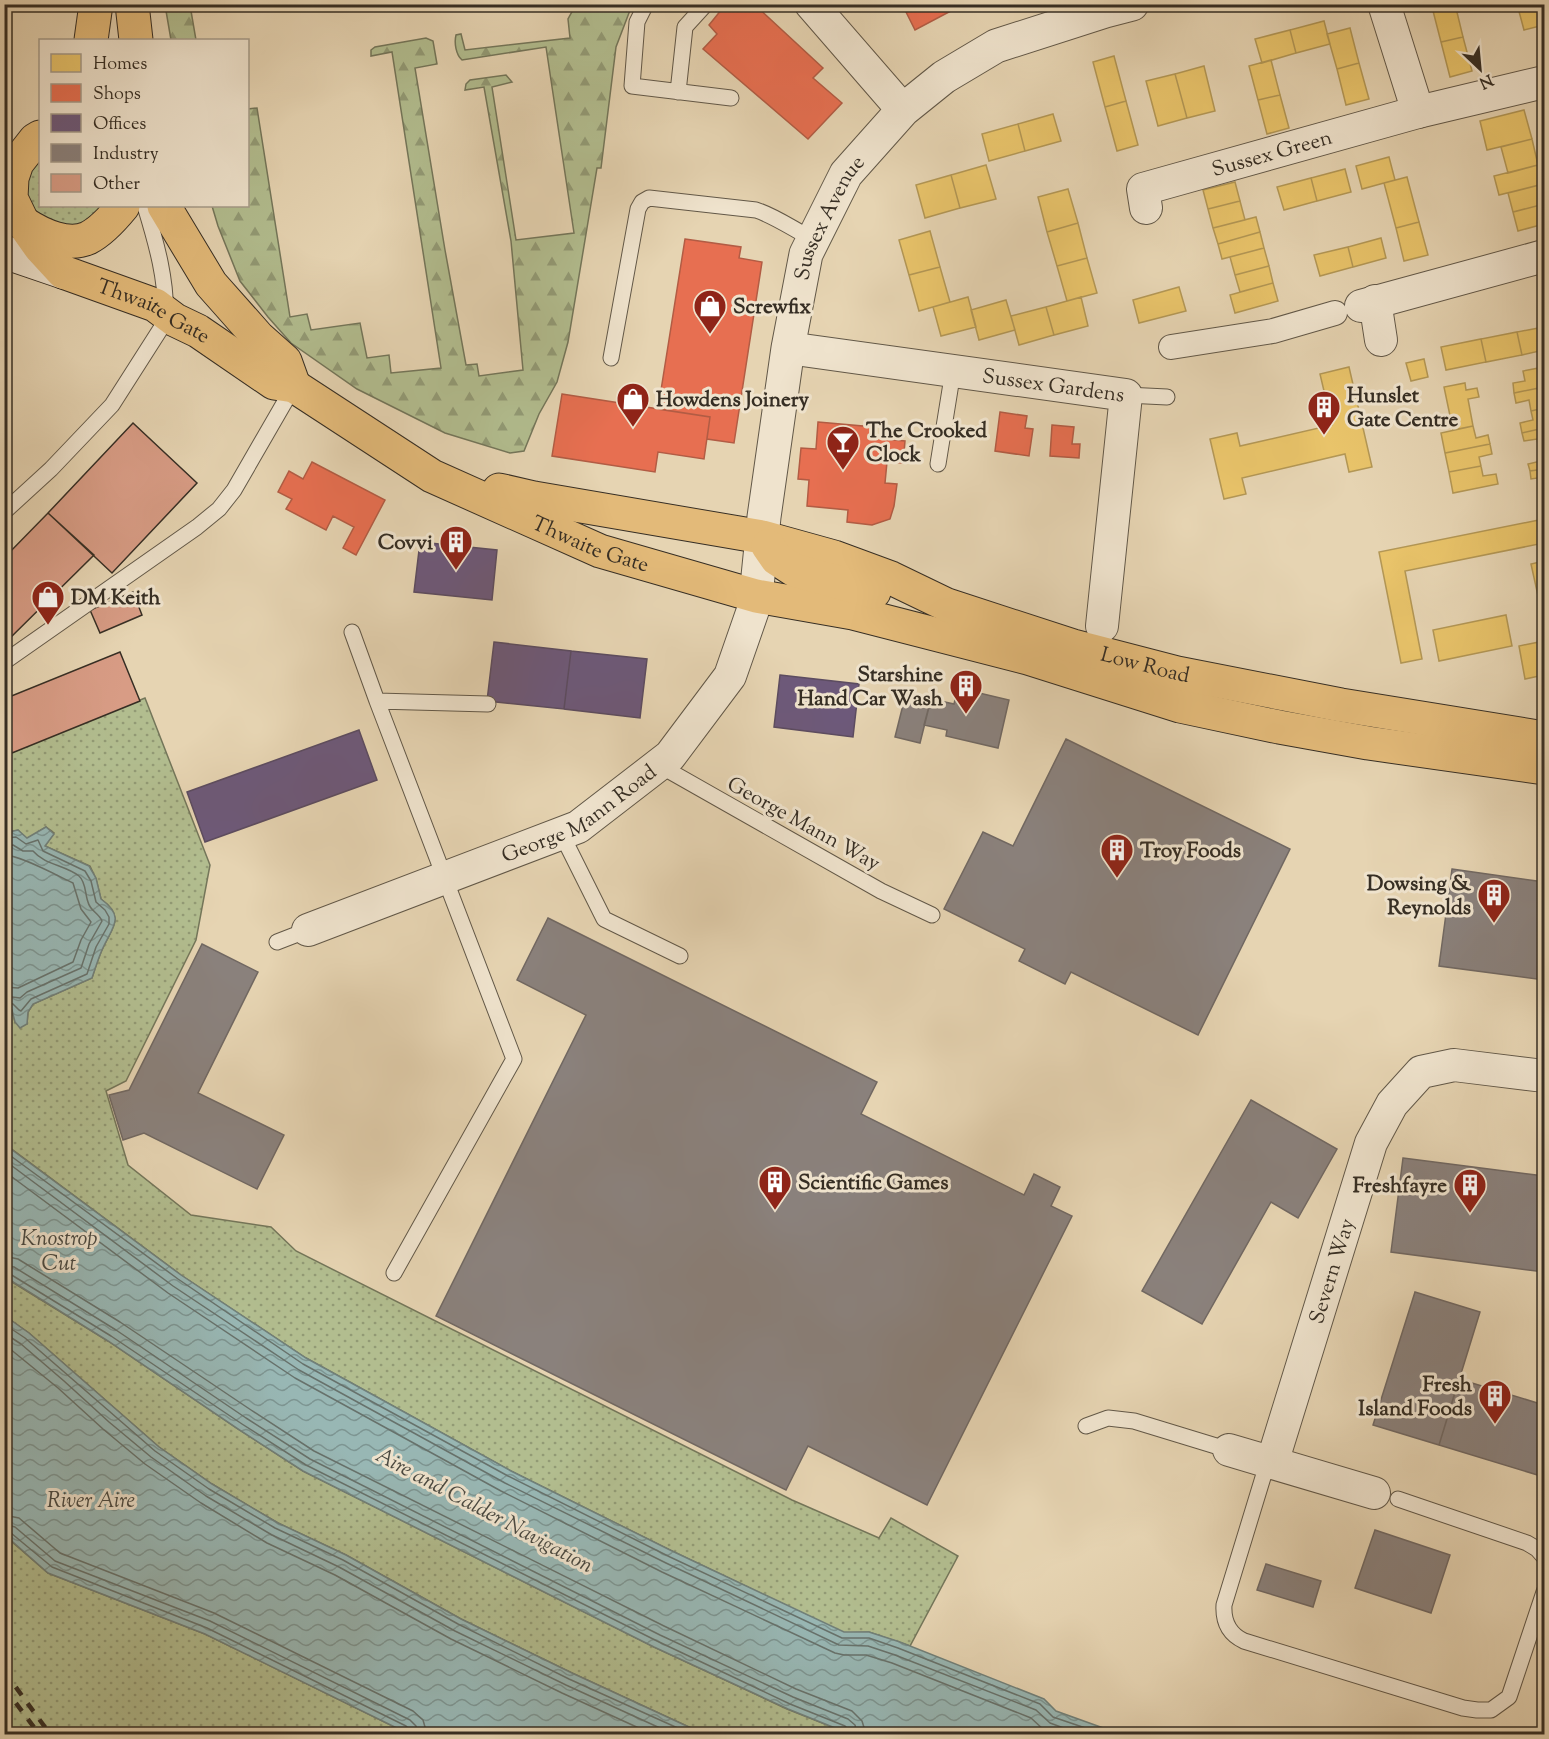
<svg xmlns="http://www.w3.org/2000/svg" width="1549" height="1739" font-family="'Sorts Mill Goudy',serif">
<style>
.grass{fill:url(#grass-dots);stroke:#74765a;stroke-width:1.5}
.forest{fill:url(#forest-firs);stroke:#74765a;stroke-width:1.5}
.water{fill:url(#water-waves);stroke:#71807a;stroke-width:1.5}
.homes{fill:#e9c46a;stroke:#b39755;stroke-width:1.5}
.shops{fill:#e76f51;stroke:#b25c44;stroke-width:1.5}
.offices{fill:#6d597a;stroke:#5c4c60;stroke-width:1.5}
.industry{fill:#8a817c;stroke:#716862;stroke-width:1.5}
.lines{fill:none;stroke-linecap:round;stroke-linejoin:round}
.shore{stroke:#67726c;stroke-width:1.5}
.building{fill:#d89c85;stroke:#362e24;stroke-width:1.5}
.service-casing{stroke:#625848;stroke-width:17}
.pedestrian-casing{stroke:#625848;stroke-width:26}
.minor-casing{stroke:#625848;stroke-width:34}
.tertiary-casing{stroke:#625848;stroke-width:35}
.secondary-casing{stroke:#362e24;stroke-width:35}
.primary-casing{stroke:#362e24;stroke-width:35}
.service{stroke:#efe3cd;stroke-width:15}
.pedestrian{stroke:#efe3cd;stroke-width:24}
.minor{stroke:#efe3cd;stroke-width:32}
.tertiary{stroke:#efe3cd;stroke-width:33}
.secondary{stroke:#efe3cd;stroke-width:33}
.primary{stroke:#e3ba79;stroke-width:33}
.rail{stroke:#362e24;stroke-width:4.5;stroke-dasharray:10 10;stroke-linecap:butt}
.labels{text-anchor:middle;stroke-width:6;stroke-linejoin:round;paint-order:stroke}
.street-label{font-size:21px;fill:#362e24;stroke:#efe3cd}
.poi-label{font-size:21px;font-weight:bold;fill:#362e24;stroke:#efe3cd;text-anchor:start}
.water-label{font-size:22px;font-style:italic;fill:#4a4941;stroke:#efe3cd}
</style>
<defs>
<pattern id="grass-dots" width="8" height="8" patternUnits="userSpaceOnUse" patternTransform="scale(1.5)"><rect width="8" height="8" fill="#b2bd8f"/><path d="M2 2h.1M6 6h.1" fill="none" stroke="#929a75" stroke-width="1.8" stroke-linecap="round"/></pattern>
<pattern id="forest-firs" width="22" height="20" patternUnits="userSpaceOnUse" patternTransform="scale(1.5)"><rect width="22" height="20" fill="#b2bd8f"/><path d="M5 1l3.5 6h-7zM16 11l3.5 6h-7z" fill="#929a75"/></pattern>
<pattern id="water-waves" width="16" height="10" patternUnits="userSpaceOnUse" patternTransform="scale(1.5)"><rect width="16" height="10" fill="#98b7b4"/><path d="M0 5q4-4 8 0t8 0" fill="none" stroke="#7d9592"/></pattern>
</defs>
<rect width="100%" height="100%" fill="#e6d4b2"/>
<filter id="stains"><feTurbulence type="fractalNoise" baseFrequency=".00333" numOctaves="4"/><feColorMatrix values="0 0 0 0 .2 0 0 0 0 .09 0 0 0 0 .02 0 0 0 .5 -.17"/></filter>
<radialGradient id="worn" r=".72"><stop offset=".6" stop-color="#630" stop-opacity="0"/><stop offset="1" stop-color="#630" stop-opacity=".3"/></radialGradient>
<!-- grass -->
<path class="grass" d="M40,160V206H104L71,233L27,206C27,186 24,175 40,160Z
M145,698L210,865L196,940L126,1081L106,1091L128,1165L191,1215L271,1227L296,1251L792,1500L879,1538L891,1518L958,1556L910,1646L869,1632L844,1633L672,1551L511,1471L306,1358L181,1275L5,1144V1009L12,1010L15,1022L27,1024L28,1012L33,1004L92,978C95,969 98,959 102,950C111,928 127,918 101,899L96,879L90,866L45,846L54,833L46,827L27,839L18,830L5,833V755Z
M4,1277L108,1341L238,1429L303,1471L654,1647L787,1709L850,1734H704L572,1673L461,1619L346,1555L278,1523L212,1484L159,1447L29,1333L5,1316Z
M4,1535L48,1573L205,1634L409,1734H5Z"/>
<!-- forest -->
<path class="forest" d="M165,5H190L196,40H171Z
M594,5H632L616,47L601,168H597L568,342L557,382L539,414L524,451L510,453L445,433L357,389L291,343L268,317L240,281L218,226L212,206H248V109L257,108L290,317L307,314L311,330L360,323L367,358L389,355L391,373L441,368L392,52L371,56V50L375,47L426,38L433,41L437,64L415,68L445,250L466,365L477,364L479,376L523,370L511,241L484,87L465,90L466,84L470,80L506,75L512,82L492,87L516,240L574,233L546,47L462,60C456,55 454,43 456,35L461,34L465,50L570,38L568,19L573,10L594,6Z"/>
<!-- water -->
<path class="water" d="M46,827L54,834L45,846L89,866L96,878L101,899C127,918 111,928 102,950C98,959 95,969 92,978L33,1004L28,1012L27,1024L20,1028L15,1022L12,1010L5,1009V833L18,830L27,838Z
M4,1144L181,1275L306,1358L511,1471L672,1551L844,1632H869L900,1642L1044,1699L1056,1711L1120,1734H850L788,1709L654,1647L303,1471L238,1429L108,1341L5,1277Z
M5,1316L29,1333L159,1447L212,1484L278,1523L346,1555L461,1619L572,1673L704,1734H409L205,1634L48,1573L5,1535Z"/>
<!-- homes -->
<path class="homes" d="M1443,4H1455L1463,37L1441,42L1432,7Z
M1455,4H1484L1457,12Z
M1517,4H1540L1544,25L1524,30Z
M1324,21L1330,44L1296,53L1290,30Z
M1350,28L1359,63L1337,69L1327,34Z
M1290,30L1296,53L1262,63L1255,39Z
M1463,37L1472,71L1450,77L1441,42Z
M1114,56L1126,101L1105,107L1093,62Z
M1271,60L1280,95L1258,100L1249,66Z
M1359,63L1369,99L1346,105L1337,69Z
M1204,66L1215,111L1187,118L1175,74Z
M1175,74L1187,118L1158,126L1146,81Z
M1280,95L1289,128L1267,134L1258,100Z
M1126,101L1138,145L1117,151L1105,107Z
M1524,110L1532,139L1487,150L1480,121Z
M1053,114L1061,141L1025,151L1018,124Z
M1018,124L1025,151L989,161L982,134Z
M1532,139L1538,165L1508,173L1501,147Z
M1389,157L1395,180L1362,189L1356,166Z
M986,165L996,199L960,208L951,175Z
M1538,165L1543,184L1499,195L1494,176Z
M1345,169L1351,192L1317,201L1311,178Z
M951,175L960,208L925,218L916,185Z
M1407,177L1419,222L1396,228L1384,183Z
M1311,178L1317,201L1284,210L1277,187Z
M1235,182L1240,201L1208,209L1203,190Z
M1543,184L1544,204L1513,212L1508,193Z
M1068,189L1078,223L1047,232L1038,197Z
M1240,201L1245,220L1213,228L1208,209Z
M1544,204V224L1518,231L1513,212Z
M1256,217L1260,232L1218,244L1213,228Z
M1419,222L1428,255L1404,261L1396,228Z
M1078,223L1087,258L1057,266L1047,232Z
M930,231L940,267L909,275L899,240Z
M1260,232L1264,248L1222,259L1218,244Z
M1381,238L1386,258L1353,267L1348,247Z
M1348,247L1353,267L1320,276L1314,255Z
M1264,248L1269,266L1235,275L1230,257Z
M1087,258L1097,293L1067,301L1057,266Z
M1269,266L1273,283L1240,292L1235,275Z
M940,267L950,302L919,311L909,275Z
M1273,283L1278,301L1235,313L1230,295Z
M1179,287L1186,311L1139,323L1133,300Z
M968,297L976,327L941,336L933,307Z
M1081,297L1088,326L1054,335L1046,307Z
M1006,300L1015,330L979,340L971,310Z
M1046,307L1054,335L1019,345L1011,316Z
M1544,327V350L1522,355L1517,332Z
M1517,332L1522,355L1486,362L1481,339Z
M1481,339L1486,362L1446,370L1441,347Z
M1424,359L1428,377L1411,381L1406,363Z
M1349,367L1372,467L1349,472L1345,454L1242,478L1246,494L1224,499L1210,439L1237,433L1240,446L1332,425L1320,374Z
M1544,367V387L1514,393L1513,383L1525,381L1523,371Z
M1465,383L1466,390L1477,388L1479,397L1468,399L1473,426L1453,430L1444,387Z
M1544,387V408L1531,411L1529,400L1516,403L1514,393Z
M1544,408V428L1522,433L1520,423L1533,420L1531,411Z
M1473,426L1476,438L1488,435L1490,444L1445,453L1441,433Z
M1544,428V450L1539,451L1537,439L1524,441L1522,433Z
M1490,444L1492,454L1479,457L1481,466L1449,472L1445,453Z
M1544,450V469L1530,471L1528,464L1541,461L1539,451Z
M1481,466L1483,476L1496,474L1498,484L1453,493L1449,472Z
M1544,469V478V477L1531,479L1530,471Z
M1544,519V543L1405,571L1422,659L1401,663L1379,552Z
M1544,561V595L1538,596L1531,564Z
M1506,615L1512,646L1439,661L1433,630Z
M1544,641V675L1525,679L1519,646Z"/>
<!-- shops -->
<path class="shops" d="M726,4H754L823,68L813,78L842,103L808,139L703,49L717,34L709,25Z
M902,4H964L915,30Z
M685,239L741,247L739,258L762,262L734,443L707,439L710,417L658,409Z
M562,394L710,417L704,459L658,452L655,472L552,456Z
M1000,412L1027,416L1025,428L1033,429L1029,456L995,451Z
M818,422L874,427L873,438L905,441L903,463L887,462L885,483L897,484L894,506L890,519L872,525L847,522L848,510L807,506L809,480L798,479L801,448L816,449Z
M1052,425L1074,427L1072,444H1080L1079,458L1050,456Z
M312,462L385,500L356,555L343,548L354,527L333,516L326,530L286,509L292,499L278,492L289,471L303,479Z"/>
<!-- offices -->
<path class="offices" d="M420,542L497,550L492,600L414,592Z
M494,642L571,651L564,709L487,701Z
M571,651L647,659L640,718L564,709Z
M780,675L859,684L853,737L774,727Z
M359,730L377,780L205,842L187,792Z"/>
<!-- industry -->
<path class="industry" d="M958,688L1009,700L998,748L946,736L947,730L924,725L931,699L954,704Z
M906,693L931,699L920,743L895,737Z
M1066,739L1290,849L1198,1035L1071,972L1065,984L1019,961L1025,949L944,909L983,832L1013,846Z
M1452,869L1544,882V980L1439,966Z
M548,918L877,1082L861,1114L1024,1195L1034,1174L1060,1187L1051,1206L1072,1216L927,1505L808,1446L786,1490L436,1316L586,1015L517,980Z
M202,944L258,972L198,1093L284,1135L257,1189L144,1133L123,1140L109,1095L129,1090Z
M1251,1100L1337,1149L1298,1218L1271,1202L1202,1324L1142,1291Z
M1403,1158L1544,1176V1272L1391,1252Z
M1415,1292L1480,1312L1439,1445L1373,1425Z
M1459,1379L1544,1405V1477L1439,1445Z
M1375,1530L1450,1555L1431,1613L1355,1588Z
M1266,1564L1321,1581L1313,1607L1257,1590Z"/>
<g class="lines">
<!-- shore -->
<path class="shore" d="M4,838L16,837L26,844L38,840L43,851L85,871L91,881L96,902L105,910L109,917V924L96,947L87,974L31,999L21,1011L19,1010L13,1004L4,1003
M4,846L13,845L23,851H33C45,865 65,865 79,876C86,882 85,894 88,902C90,911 99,913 102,921L89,944L81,968L27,992L20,998L4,996
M4,855C18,854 58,876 73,883L81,909L91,922L81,940L73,962L18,988L4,987
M4,1151L178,1279L303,1364L508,1476L670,1557L842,1638H869L898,1648L1040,1704L1053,1717L1103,1734
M4,1160L173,1286L299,1370L505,1483L666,1563L839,1645L868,1646L895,1655L1036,1710L1050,1723L1080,1734
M4,1171L168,1293L295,1378L501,1491L662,1572L835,1653L844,1655H866L892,1663L1031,1718L1044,1730L1054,1734
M4,1256L18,1259L120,1322L251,1410L314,1451L664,1626L796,1689L852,1711L862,1721L866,1734
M4,1265L14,1267L116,1330L246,1418L310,1459L660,1635L793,1697L848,1719L855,1725L857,1734
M4,1273L10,1274L111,1336L242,1424L306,1465L657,1641L790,1704L845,1726L849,1730V1734
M4,1324L25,1338L155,1451L209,1489L275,1528L343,1560L458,1624L569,1679L691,1734
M4,1333L21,1344L64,1381L109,1422L151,1457L206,1496L272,1535L339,1567L455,1631L566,1685L673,1734
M4,1344L58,1388L103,1429L145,1464L201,1503L267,1543L335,1575L451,1639L562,1693L652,1734
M4,1515L19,1518L60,1553L214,1613L413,1711L423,1720L427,1734
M4,1524L15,1527L55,1561L210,1621L410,1720L416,1726L418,1734
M4,1531L11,1533L52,1567L207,1628L406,1726L410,1730V1734"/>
</g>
<!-- building -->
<path class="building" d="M133,423L197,483L112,573L48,513Z
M48,513L94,555L4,644V558Z
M133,592L142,615L100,633L90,610Z
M120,652L140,701L12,753L4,734V699Z"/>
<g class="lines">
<!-- service casing -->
<g class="service-casing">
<path id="service" d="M646,4L637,22L632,86L731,98
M678,92L685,27L706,4
M611,358L638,209L642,202L649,198L756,210C777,217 794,230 813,239
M1126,395L1167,397
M938,464L953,371
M4,512L51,469L112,405L165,322C168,283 156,242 145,206
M352,632L377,701
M4,662L197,527L219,509L234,490L294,386
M657,764L881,891L932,915
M561,833L604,919L680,956
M277,942L308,930
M394,1273L514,1059L377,701L488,704
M1086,1426L1108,1418L1134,1421L1229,1450
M1268,1461L1224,1605C1223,1622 1229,1634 1244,1641L1463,1708L1477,1710H1491L1509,1697L1544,1592
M1398,1499L1527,1543L1537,1549L1544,1557"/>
</g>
<!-- pedestrian casing -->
<g class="pedestrian-casing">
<path id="pedestrian" d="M1171,347L1273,331L1335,313"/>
</g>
<!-- minor casing -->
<g class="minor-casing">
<g id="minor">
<path d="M811,4L903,110"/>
<path d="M1384,4L1418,112"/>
<path id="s1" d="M1146,208L1143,189L1418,112L1544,82"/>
<path d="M1375,301L1381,340"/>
<path d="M1361,306L1544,256"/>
<path id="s2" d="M788,348L1126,395L1102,626"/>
<path id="s3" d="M308,930L578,827L670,756L730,676L754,607L756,596"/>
<path d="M1229,1450L1374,1493"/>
<path id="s4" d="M1272,1463L1371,1143L1392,1104L1421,1072L1454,1065L1544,1076"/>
</g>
</g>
<!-- tertiary casing -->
<g class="tertiary-casing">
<g id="tertiary">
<path id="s5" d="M756,596L764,517L788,348L806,254L846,174L903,110L944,77L996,46L1105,11L1132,4"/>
</g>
</g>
<!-- secondary casing -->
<g class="secondary-casing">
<path id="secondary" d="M4,252L63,272"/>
</g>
<!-- primary casing -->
<g class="primary-casing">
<g id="primary">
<path d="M132,4L136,40"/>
<path d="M91,40L96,4"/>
<path id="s6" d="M40,137L35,140L17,163L12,178L11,198L23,223L40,247L63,272L155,305L175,320L198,331L274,383L294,386L432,476L600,551L756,596L853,613L1028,658L1180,706L1279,727L1368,743L1544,768"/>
<path d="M164,206L211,284L258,337L285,361L294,386"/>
<path d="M25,224C42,235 68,247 88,238C102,231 114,217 123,206"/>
<path id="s7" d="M499,490L534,498L762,537L834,557L891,578L947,605L1073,646L1177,673L1341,705L1544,738"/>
<path d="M768,546L777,559L794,570L874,592"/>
</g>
</g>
<!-- service -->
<use href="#service" class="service"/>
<!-- pedestrian -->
<use href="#pedestrian" class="pedestrian"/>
<!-- minor -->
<use href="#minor" class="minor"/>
<!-- tertiary -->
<use href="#tertiary" class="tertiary"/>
<!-- secondary -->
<use href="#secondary" class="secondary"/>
<!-- primary -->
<use href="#primary" class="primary"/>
<!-- rail -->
<path class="rail" d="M4,1671L50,1734
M4,1687L39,1734"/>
</g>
<!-- icons -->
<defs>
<g id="shop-pin" transform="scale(1.725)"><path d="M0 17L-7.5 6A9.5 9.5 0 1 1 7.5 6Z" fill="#8f2418" stroke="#efe3cd"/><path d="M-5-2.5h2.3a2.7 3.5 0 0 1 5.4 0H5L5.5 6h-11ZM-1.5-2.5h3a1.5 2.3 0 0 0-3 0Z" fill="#fff"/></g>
<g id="building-pin" transform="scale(1.725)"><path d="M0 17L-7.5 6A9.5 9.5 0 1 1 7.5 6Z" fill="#8f2418" stroke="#efe3cd"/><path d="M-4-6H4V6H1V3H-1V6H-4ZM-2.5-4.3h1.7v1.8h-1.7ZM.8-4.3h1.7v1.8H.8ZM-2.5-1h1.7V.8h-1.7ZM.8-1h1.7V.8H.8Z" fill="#fff"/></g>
<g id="bar-pin" transform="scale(1.725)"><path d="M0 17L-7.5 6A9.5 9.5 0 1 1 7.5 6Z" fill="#8f2418" stroke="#efe3cd"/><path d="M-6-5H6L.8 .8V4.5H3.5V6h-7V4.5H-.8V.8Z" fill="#fff"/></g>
</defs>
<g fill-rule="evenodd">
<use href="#shop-pin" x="710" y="306"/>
<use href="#shop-pin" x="633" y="399"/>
<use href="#building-pin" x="1324" y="407"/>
<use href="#bar-pin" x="843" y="442"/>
<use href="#building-pin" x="456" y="542"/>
<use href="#shop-pin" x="48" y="597"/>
<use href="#building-pin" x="966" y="686"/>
<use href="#building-pin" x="1117" y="850"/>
<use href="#building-pin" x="1494" y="895"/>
<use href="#building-pin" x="775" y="1182"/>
<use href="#building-pin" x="1470" y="1185"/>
<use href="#building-pin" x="1495" y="1396"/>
</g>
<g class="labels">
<!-- street labels -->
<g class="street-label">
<text dy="7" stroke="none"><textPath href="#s1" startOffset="153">Sussex Green</textPath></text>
<text dy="7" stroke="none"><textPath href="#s5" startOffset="388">Sussex Avenue</textPath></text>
<text dy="7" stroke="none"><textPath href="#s6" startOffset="261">Thwaite Gate</textPath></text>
<text dy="7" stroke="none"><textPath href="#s2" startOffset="268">Sussex Gardens</textPath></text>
<text dy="7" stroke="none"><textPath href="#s6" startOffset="760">Thwaite Gate</textPath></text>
<text dy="7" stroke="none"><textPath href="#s7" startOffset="672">Low Road</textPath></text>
<text dy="7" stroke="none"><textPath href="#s3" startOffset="296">George Mann Road</textPath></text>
<text transform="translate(804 823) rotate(29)" y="7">George Mann Way</text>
<text dy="7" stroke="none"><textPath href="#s4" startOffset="201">Severn Way</textPath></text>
</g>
<!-- poi labels -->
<g class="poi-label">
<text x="733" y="313">Screwfix</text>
<text x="1347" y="402">Hunslet<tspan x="1347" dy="24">Gate Centre</tspan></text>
<text x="656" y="406">Howdens Joinery</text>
<text x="866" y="437">The Crooked<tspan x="866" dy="24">Clock</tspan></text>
<text x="433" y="549" text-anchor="end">Covvi</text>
<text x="71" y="604">DM Keith</text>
<text x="943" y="681" text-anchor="end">Starshine<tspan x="943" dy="24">Hand Car Wash</tspan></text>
<text x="1140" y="857">Troy Foods</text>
<text x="1471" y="890" text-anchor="end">Dowsing &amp;<tspan x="1471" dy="24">Reynolds</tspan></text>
<text x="798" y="1189">Scientific Games</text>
<text x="1447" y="1192" text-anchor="end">Freshfayre</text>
<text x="1472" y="1391" text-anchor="end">Fresh<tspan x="1472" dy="24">Island Foods</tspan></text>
</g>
<!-- water labels -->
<g class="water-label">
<text x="59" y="1245">Knostrop<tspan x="59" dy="25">Cut</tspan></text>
<text x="91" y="1507">River Aire</text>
<text transform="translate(485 1509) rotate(28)" y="8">Aire and Calder Navigation</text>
</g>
</g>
<!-- margin -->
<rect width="1549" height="1739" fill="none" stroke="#e6d4b2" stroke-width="24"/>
<rect x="6" y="6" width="1537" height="1727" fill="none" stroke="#362e24" stroke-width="3"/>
<rect x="12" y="12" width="1525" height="1715" fill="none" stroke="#362e24" stroke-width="1.5"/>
<!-- legend -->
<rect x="39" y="39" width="210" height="168" fill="#efe3cd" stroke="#a59b89" stroke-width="1.5"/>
<rect x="51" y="54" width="30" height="18" fill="#e9c46a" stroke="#a59b89" stroke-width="1.5"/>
<text x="93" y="69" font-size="18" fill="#362e24">Homes</text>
<rect x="51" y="84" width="30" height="18" fill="#e76f51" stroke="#a59b89" stroke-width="1.5"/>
<text x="93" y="99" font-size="18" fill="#362e24">Shops</text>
<rect x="51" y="114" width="30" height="18" fill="#6d597a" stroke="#a59b89" stroke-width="1.5"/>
<text x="93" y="129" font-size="18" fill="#362e24">Offices</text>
<rect x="51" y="144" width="30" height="18" fill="#8a817c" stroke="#a59b89" stroke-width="1.5"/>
<text x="93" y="159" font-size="18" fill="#362e24">Industry</text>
<rect x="51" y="174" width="30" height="18" fill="#d89c85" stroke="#a59b89" stroke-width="1.5"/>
<text x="93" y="189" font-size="18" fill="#362e24">Other</text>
<!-- north arrow -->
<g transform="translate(1480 69) rotate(154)" stroke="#efe3cd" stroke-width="4.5" paint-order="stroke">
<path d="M0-4.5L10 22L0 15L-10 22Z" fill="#362e24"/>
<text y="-9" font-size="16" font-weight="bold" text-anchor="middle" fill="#362e24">N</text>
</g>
<rect width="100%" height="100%" filter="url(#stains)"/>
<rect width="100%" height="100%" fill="url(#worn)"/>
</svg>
